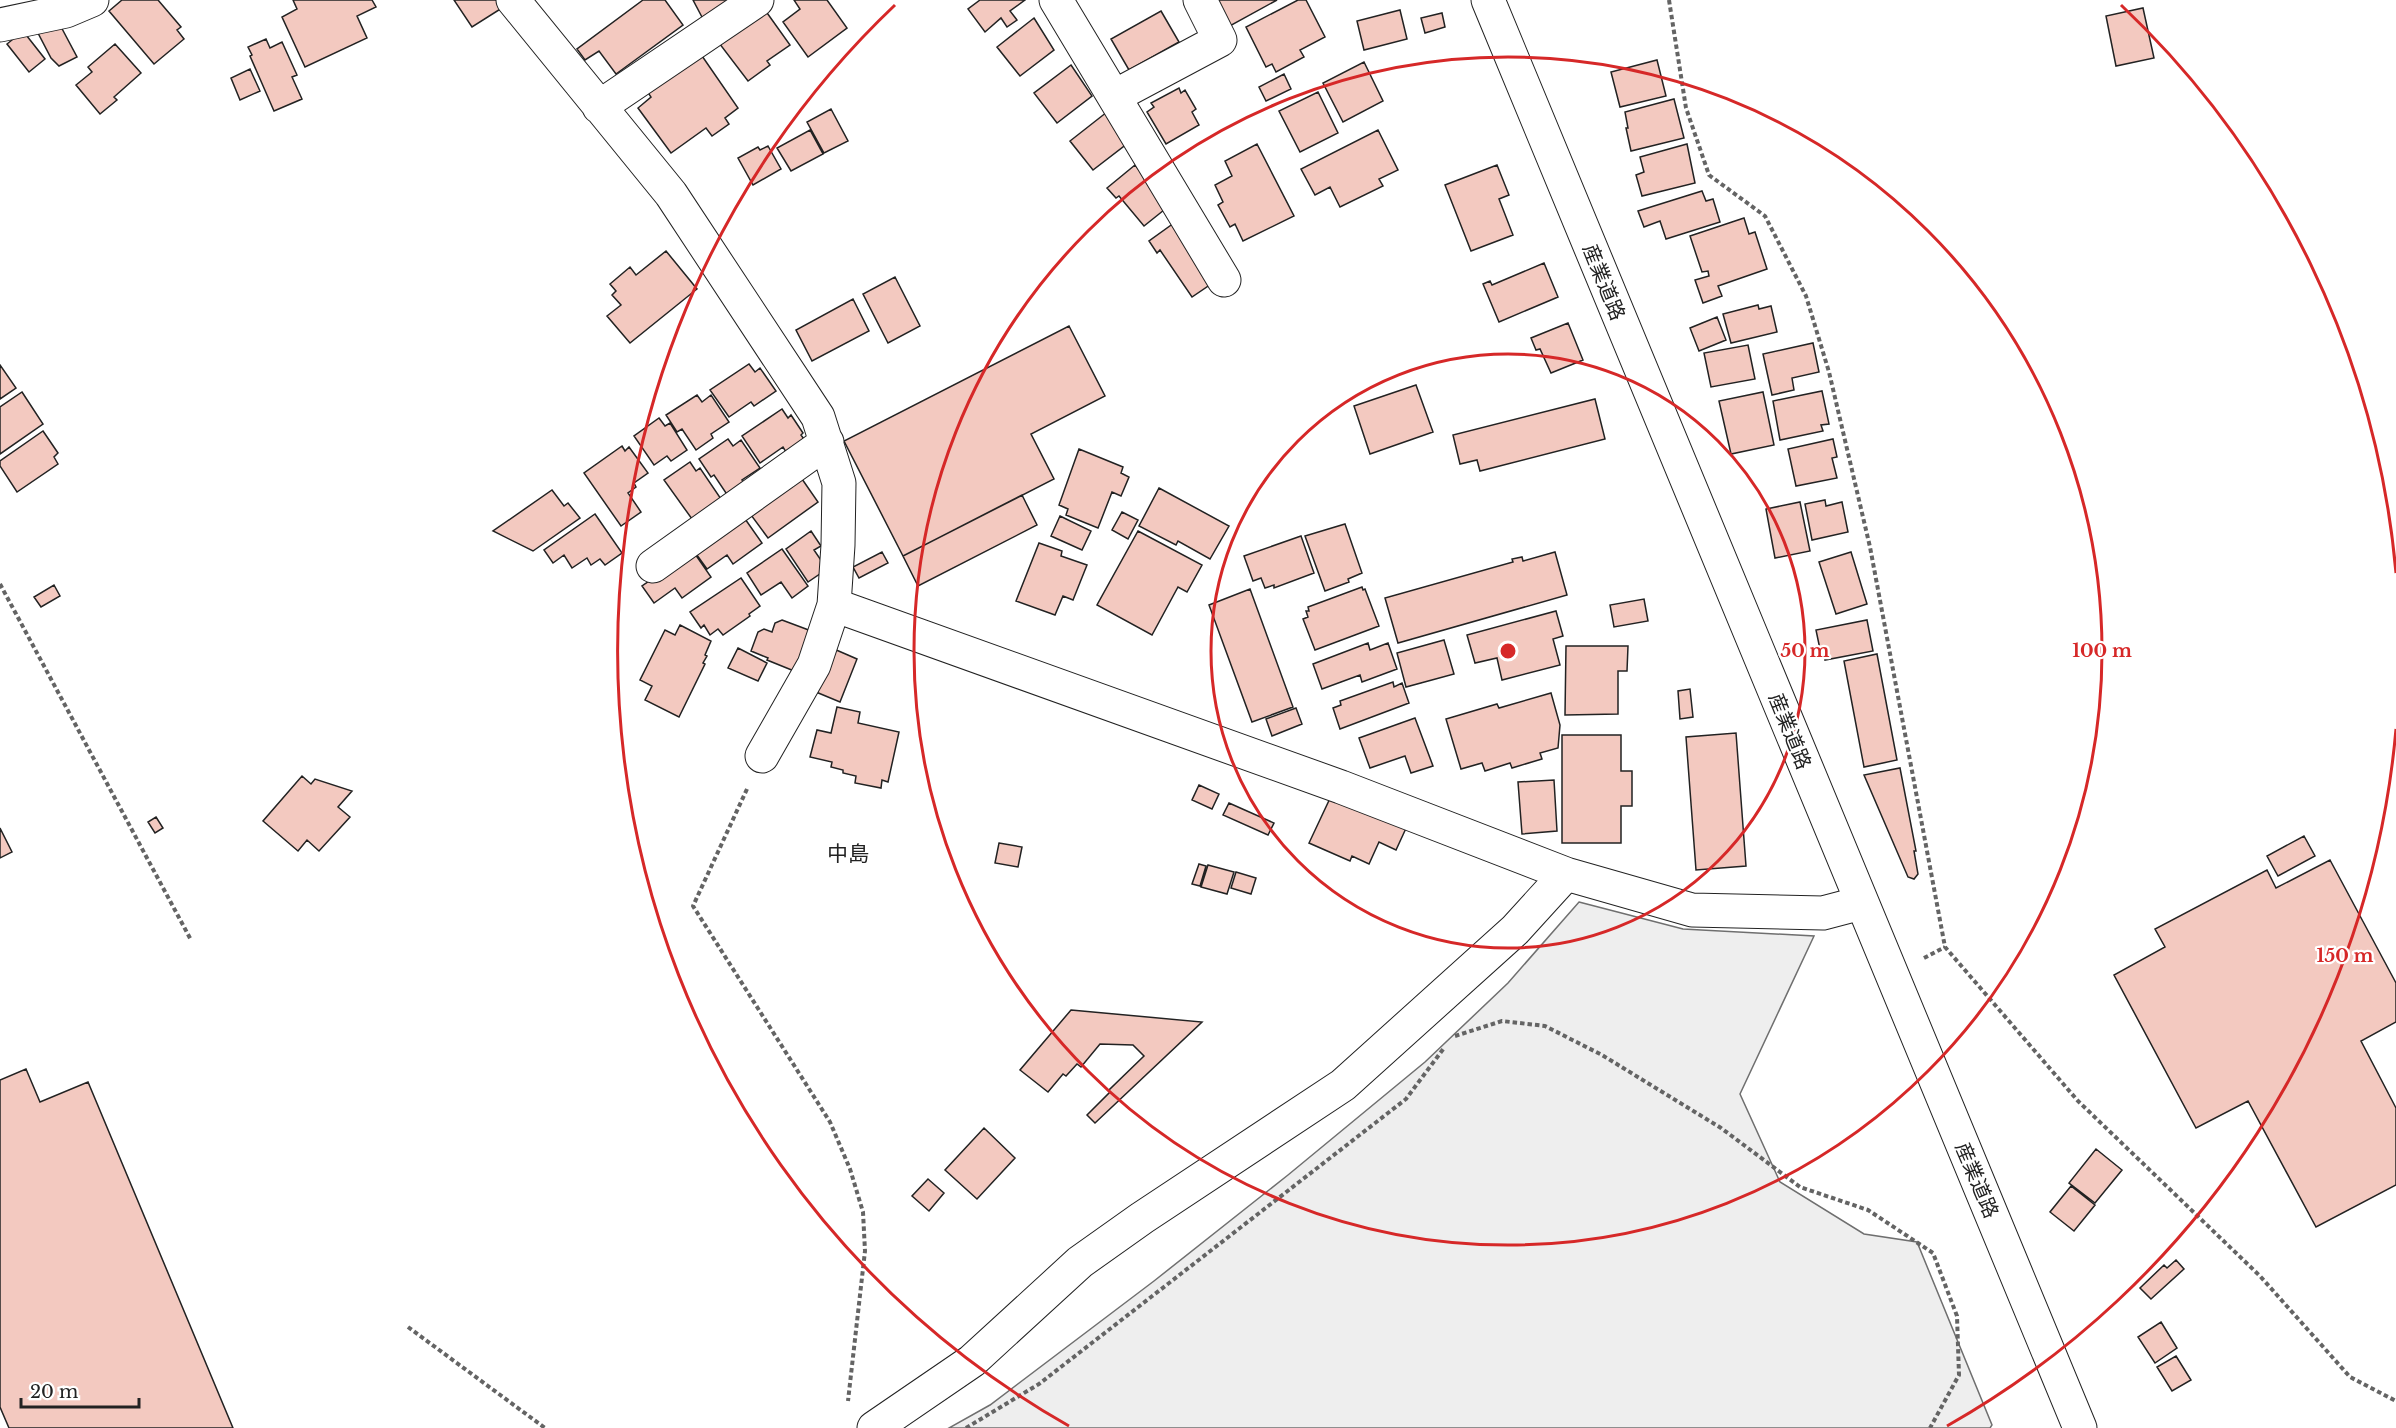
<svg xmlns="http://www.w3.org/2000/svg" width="2396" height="1428" font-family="'Libre Baskerville','Noto Sans JP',serif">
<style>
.green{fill:#eee;stroke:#6f6f6f;stroke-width:1.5}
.building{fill:#f3c9c0;stroke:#222;stroke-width:1.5}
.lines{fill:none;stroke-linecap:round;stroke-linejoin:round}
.minor-casing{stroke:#222;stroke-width:35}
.major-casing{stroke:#222;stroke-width:35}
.path{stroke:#646464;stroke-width:4;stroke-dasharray:4.5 3;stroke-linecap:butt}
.minor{stroke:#fff;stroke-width:33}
.major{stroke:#fff;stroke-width:33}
.ring{fill:none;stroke:#d62828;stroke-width:3}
.labels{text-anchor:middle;stroke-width:4.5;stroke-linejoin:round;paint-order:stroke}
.street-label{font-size:20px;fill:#222;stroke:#fff}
.neighbourhood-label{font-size:21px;fill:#222;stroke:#fff}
.centre{fill:#d62828;stroke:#fff;stroke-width:3}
.ring-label{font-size:18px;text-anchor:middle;font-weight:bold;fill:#d62828;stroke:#fff;stroke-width:4.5;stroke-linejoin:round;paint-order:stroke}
</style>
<rect width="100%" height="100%" fill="#fff"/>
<!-- green -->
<path class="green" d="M1579,902L1683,929L1814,936L1740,1094L1780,1182L1864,1234L1917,1242L1992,1425L1990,1428H949L990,1405L1154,1281L1288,1175L1425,1062L1508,983Z"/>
<!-- building -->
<path class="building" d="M122,0H158L181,27L177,30L184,39L154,64L109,11Z
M293,0H372L376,7L357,16L367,38L305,67L282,17L297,9Z
M454,0H496L502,8L472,27Z
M643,0H665L683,25L616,74L599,51L585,60L577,49Z
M693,0H727L728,3L703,19Z
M794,0H827L847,28L808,57L783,22L800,9Z
M980,0H1025L1010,11L1017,20L1007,27L1001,18L985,32L968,9Z
M1217,0H1277L1228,27Z
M1298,0H1306L1325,37L1300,50L1304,57L1276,72L1272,64L1266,67L1246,27Z
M2143,8L2154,58L2116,66L2106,16Z
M765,10L790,45L767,61L770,65L748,81L719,43Z
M1400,10L1407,39L1364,50L1357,21Z
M1161,11L1179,42L1129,70L1111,39Z
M1442,13L1445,27L1425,33L1421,18Z
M1034,18L1054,50L1020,76L997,47Z
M59,23L77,57L59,66L51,58L38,33Z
M23,31L45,59L29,72L7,44Z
M266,39L270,48L282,42L297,75L292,77L302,99L274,111L250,56L252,55L248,47Z
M115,44L141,73L114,97L117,100L100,114L76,85L92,72L88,67Z
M700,53L738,108L725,118L729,124L712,136L706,128L671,153L638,108L651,97L647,91Z
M1657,60L1666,96L1620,107L1611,72Z
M1364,62L1383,101L1343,122L1323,83Z
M1071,65L1092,96L1057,123L1034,93Z
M250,69L260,91L240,100L231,78Z
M1284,74L1291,89L1266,101L1259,87Z
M1179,88L1181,93L1185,90L1196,109L1192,112L1199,125L1166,144L1147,112L1154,107L1151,103Z
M1318,92L1338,133L1300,152L1279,111Z
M1674,99L1684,138L1631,151L1626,128H1628L1625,112Z
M831,109L848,141L824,153L807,122Z
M1107,112L1128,143L1093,170L1070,141Z
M810,130L823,154L791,171L777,148Z
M1378,130L1398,170L1379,179L1383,186L1340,207L1330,187L1315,195L1301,169Z
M1257,144L1294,216L1243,241L1235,224L1230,227L1218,205L1223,202L1215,185L1232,176L1225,161Z
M1687,144L1695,183L1642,196L1636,175L1644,172L1640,157Z
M768,146L781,169L753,185L738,158L758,147L760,150Z
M1135,165L1169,206L1144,226L1119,196L1116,198L1107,188Z
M1497,165L1509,195L1499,199L1513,235L1471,251L1445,185Z
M1702,191L1706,201L1713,199L1720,222L1666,239L1660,221L1644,227L1638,211Z
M1744,218L1749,234L1755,232L1767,269L1718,286L1722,296L1703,303L1695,280L1709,276L1708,271L1702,272L1690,236Z
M1174,223L1214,282L1192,297L1160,250L1157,253L1149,241Z
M666,251L697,289L630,343L607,316L621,305L612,295L616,291L610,284L630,267L636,275Z
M1544,263L1558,297L1499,322L1483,284L1490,281L1492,285Z
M895,277L920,326L888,343L863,294Z
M853,299L869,331L812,361L796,330Z
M1758,305L1759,309L1771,306L1777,332L1731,343L1723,314Z
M1717,317L1726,340L1699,351L1690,328Z
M1568,323L1583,360L1551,373L1540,349L1536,350L1531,338Z
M1069,326L1105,396L1031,434L1054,479L903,556L844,441Z
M1813,343L1819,372L1792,378L1794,390L1772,395L1763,354Z
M1748,345L1755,379L1711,387L1704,353Z
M749,364L755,372L760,368L776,391L754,406L751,402L729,417L710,390Z
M0,365L16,388L0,399Z
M1416,385L1433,432L1370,454L1354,406Z
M1822,391L1829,424L1821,425L1823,431L1780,440L1773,401Z
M22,392L43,424L0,454V407Z
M1763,392L1774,445L1731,454L1719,401Z
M697,395L702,402L711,395L729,422L711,434L713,438L696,450L682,429L677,432L666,415Z
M1595,399L1605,439L1480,471L1477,460L1460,464L1453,435Z
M782,409L788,418L791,415L803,433L801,435L804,439L786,452L783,447L760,463L742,436Z
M659,418L665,426L670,423L687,450L671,461L667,456L654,465L634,436Z
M43,431L58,453L54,457L58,464L17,492L0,466V461Z
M728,439L733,446L741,440L760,468L742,480L745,484L728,496L714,475L711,477L699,459Z
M1833,439L1837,457L1832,458L1837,478L1796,486L1788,449Z
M622,446L625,451L629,447L648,473L634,483L636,487L628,493L641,512L621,526L584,473Z
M1079,449L1123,467L1121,473L1129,477L1121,496L1112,492L1098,528L1066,515L1068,509L1059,505Z
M690,462L696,471L700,468L721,499L692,519L664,480Z
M802,479L818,502L768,538L751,515Z
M1159,488L1229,526L1210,559L1178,541L1176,545L1139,526Z
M552,490L564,506L568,503L580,518L533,551L493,531Z
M1022,495L1037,525L918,586L903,556Z
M1825,500L1826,506L1842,502L1848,532L1812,540L1805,504Z
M1800,502L1810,551L1775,558L1766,509Z
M1122,512L1138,520L1128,539L1112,530Z
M595,514L622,553L605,565L600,559L591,565L587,558L572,568L564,555L553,563L544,550Z
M743,516L762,543L733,564L727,555L707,569L694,551Z
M1060,516L1091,531L1082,550L1051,536Z
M1345,524L1362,573L1348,579L1349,582L1325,591L1305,536Z
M811,531L821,546L814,550L827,569L808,582L786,549Z
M1138,531L1202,565L1187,592L1178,587L1152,635L1097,605Z
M1301,536L1314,573L1274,588V585L1265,588L1261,578L1253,581L1244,556Z
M1039,543L1062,551L1061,556L1087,565L1073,600L1063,596L1055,615L1016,601Z
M782,549L808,586L792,598L781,582L761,595L747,573Z
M693,551L711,577L682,598L675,588L654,603L642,586Z
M882,552L888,563L859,578L853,567Z
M1555,552L1567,595L1398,643L1385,598L1513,562L1512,559L1522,557L1523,561Z
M1851,552L1867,604L1836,614L1819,562Z
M741,578L760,606L749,614L750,616L723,635L718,629L710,635L704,625L701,628L690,612Z
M54,585L60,596L41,607L34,597Z
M1362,587L1363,590L1365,589L1379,626L1315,650L1303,619L1308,617L1306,611H1309L1308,607Z
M1250,589L1293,707L1252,722L1209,605Z
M1644,599L1648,621L1614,627L1610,605Z
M1556,611L1563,636L1553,639L1560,665L1502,680L1497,658L1475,663L1467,635Z
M782,620L814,632L799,673L767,660L768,658L751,651L758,632L764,629L772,632L775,623Z
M1867,620L1873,651L1825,660L1824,654H1821L1816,630Z
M680,625L711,641L705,655L707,656L703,663L705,664L679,717L645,700L652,686L640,680L665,630L675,635Z
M1444,640L1454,674L1406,687L1397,653Z
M1368,643L1370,650L1388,643L1397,669L1362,682L1360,675L1322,689L1313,664Z
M1566,646H1628L1627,671H1618V714L1565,715Z
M738,648L767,663L758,681L728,668Z
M834,649L857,659L840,702L816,692Z
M1877,654L1897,760L1864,767L1844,661Z
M1393,682L1394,687L1402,683L1409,703L1340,729L1333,708L1341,705L1340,701Z
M1690,689L1693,717L1680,719L1678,691Z
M1551,693L1560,725L1558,748L1540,753L1542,759L1512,768L1510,763L1485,771L1482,763L1461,769L1446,719L1497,704L1499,708Z
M837,707L860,712L858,723L899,732L888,782L882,780L881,788L855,783L856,776L843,773V770L831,767L832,762L810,757L817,730L831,733Z
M1296,708L1302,724L1272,736L1266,719Z
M1415,718L1433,766L1411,773L1405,756L1370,768L1359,738Z
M1736,733L1746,866L1696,870L1686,737Z
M1562,735H1621V771H1632V806H1621V843H1562Z
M1900,768L1916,851H1914L1918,874L1914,879L1908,877L1864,775Z
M302,776L311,784L315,779L352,791L338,807L350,817L319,851L307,840L298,851L263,821Z
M1554,780L1557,831L1522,834L1518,782Z
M1199,785L1219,794L1212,809L1192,800Z
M1333,792L1408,824L1396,850L1379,842L1369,864L1352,856L1350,861L1309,843Z
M1229,803L1274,823L1268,835L1223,815Z
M156,817L163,828L155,833L148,822Z
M0,828L12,852L0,858Z
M2304,836L2315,856L2278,876L2267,856Z
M999,843L1022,847L1018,867L995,863Z
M2330,860L2396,983V1022L2361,1041L2396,1108V1185L2316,1227L2248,1101L2196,1128L2114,975L2165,947L2155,929L2267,870L2276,888Z
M1199,864L1206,866L1200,886L1192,884Z
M1208,865L1234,872L1227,894L1201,887Z
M1236,872L1256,878L1251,894L1231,888Z
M1071,1010L1202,1022L1095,1123L1087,1115L1110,1092L1109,1090L1144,1056L1133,1045L1100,1044L1081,1067L1077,1064L1066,1076L1063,1074L1048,1092L1020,1070Z
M26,1069L40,1102L88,1082L233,1428H9L0,1407V1080Z
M984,1128L1015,1158L977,1199L945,1170Z
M2096,1149L2122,1170L2095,1203L2069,1183Z
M928,1179L944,1193L929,1211L912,1196Z
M2071,1186L2095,1205L2074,1231L2050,1212Z
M2176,1260L2184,1269L2151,1299L2140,1288L2164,1265L2167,1268Z
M2161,1322L2177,1348L2155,1363L2138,1337Z
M2176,1356L2191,1380L2172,1391L2157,1367Z"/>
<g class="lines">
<!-- minor casing -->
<g class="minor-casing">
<path id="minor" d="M513,0L671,194L818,417L839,483L838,545L834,605L1341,787L1566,874
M1056,0L1224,280
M0,25L66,11L92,0
M1115,96L1220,40L1200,0
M599,107L757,0
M653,566L827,442
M762,756L814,665L834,605
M874,1428L972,1361L1080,1262L1142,1218L1343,1085L1515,930L1566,874L1692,910L1823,913L1861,903"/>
</g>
<!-- major casing -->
<g class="major-casing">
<path id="major" d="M1488,0L2080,1428"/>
</g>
<!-- path -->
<path class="path" d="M1669,0L1686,108L1709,175L1765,216L1806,296L1829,372L1870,547L1945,947L2078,1101L2260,1276L2350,1377L2396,1401
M0,584L191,940
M747,789L693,906L830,1122L850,1169L863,1212L865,1251L848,1401
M1924,958L1945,947
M1455,1036L1502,1021L1545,1026L1602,1055L1721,1128L1800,1187L1868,1210L1933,1253L1957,1316L1959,1375L1930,1428
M408,1327L545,1428
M966,1428L1039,1384L1406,1099L1444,1048"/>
<!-- minor -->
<use href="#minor" class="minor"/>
<!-- major -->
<use href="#major" class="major"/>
</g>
<!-- distance rings -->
<g class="ring">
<circle cx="1508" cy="651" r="297"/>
<circle cx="1508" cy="651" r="594"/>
<path d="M2396 729A891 891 0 0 1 1947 1426M1069 1426A891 891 0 0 1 895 5M2121 5A891 891 0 0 1 2396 573"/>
</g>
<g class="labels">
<!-- street labels -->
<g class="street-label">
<text transform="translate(1604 282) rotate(68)" y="7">産業道路</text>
<text transform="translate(1790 731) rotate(68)" y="7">産業道路</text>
<text transform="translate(1977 1180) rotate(67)" y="7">産業道路</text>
</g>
<!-- neighbourhood labels -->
<g class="neighbourhood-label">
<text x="848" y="861">中島</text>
</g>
</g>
<circle cx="1508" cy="651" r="9" class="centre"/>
<g class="ring-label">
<text x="1805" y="657">50 m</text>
<text x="2102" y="657">100 m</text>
<text x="2345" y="962">150 m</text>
</g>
<!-- scale -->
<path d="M21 1398v9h118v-9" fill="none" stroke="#222222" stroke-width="3"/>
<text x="30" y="1398" font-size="18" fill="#222222" stroke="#ffffff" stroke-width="4.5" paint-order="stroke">20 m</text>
</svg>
